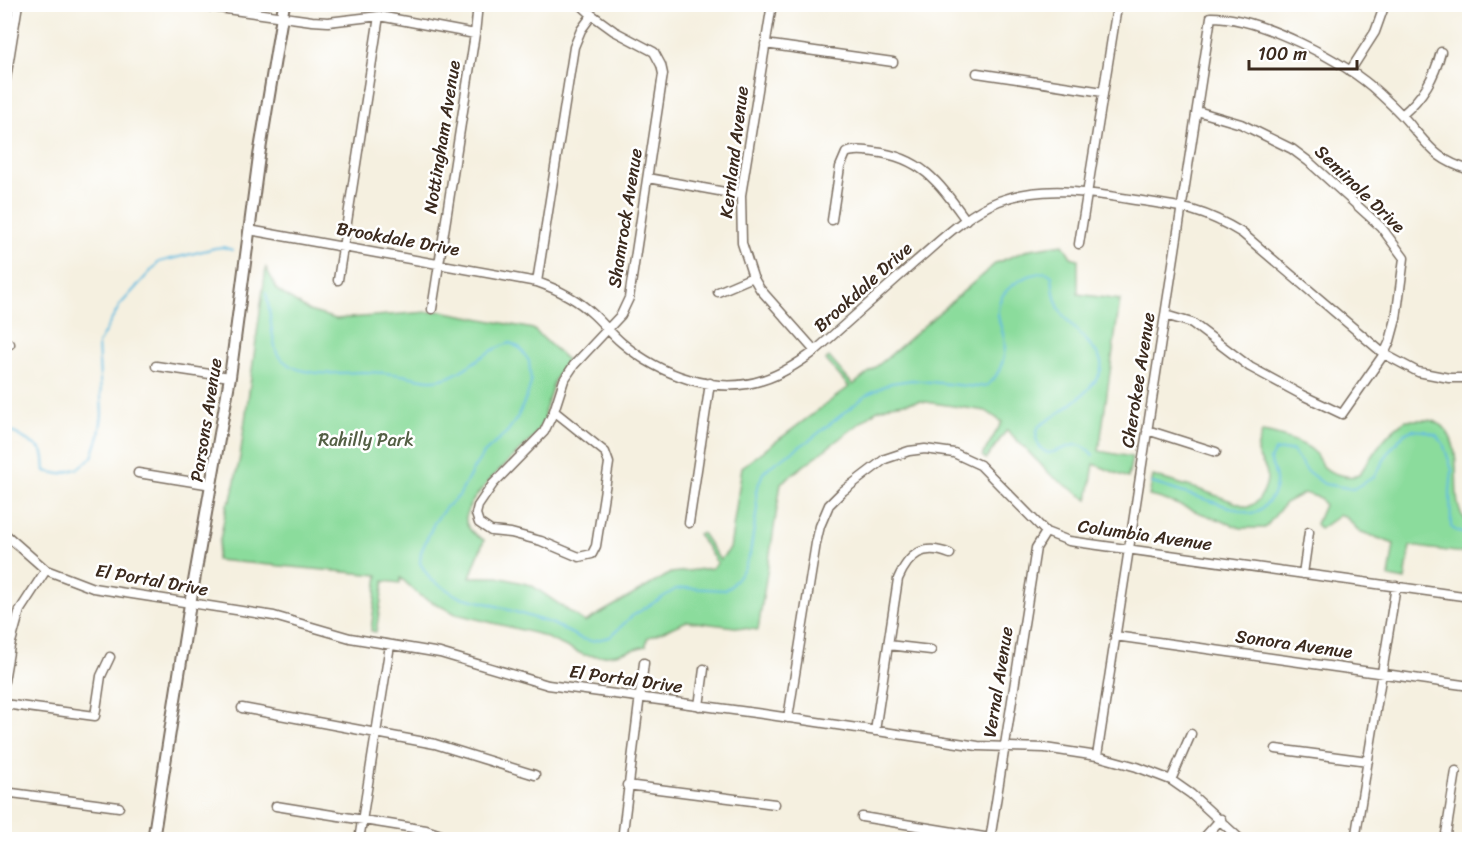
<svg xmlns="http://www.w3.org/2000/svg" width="1474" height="844" font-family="Sriracha,sans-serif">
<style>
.green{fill:#8bdc9c;stroke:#63835d;stroke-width:1.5}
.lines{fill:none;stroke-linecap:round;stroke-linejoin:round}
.stream{stroke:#64bce1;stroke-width:2}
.minor-casing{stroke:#7c6f62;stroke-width:11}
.tertiary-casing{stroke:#7c6f62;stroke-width:14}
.minor{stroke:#fff;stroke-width:8}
.tertiary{stroke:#fff;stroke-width:10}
.labels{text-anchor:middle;stroke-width:5;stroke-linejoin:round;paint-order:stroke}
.street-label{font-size:18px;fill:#3b2a1e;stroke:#fff}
.park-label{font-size:18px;fill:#535f44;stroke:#fff}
</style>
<rect width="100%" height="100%" fill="#fff"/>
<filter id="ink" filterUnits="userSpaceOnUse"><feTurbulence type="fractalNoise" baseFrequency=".0167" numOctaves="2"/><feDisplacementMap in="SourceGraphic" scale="12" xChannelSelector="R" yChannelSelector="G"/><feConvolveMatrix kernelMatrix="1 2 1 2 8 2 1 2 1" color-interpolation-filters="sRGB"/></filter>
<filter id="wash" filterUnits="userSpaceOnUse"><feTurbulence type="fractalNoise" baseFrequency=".008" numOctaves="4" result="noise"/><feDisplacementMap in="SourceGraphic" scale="24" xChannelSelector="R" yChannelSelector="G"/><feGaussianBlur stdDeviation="1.35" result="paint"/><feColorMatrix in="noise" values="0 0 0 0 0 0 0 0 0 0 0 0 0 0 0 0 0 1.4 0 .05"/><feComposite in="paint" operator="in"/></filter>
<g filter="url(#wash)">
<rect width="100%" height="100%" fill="#f5f0e0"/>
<!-- green -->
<path class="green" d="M1063,244L1071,257L1078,259V294L1120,300L1099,451L1132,457L1128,478L1094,464L1088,500L1052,476L1007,430L986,459L982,456L1002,422L986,411L920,401L891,405L876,411L781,483L758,630L687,621L647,638L646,646L616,654L599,656L584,655L538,634L456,614L420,596L401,578L400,583L384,581L376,632L371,631L378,575L216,560L227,504L231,500L240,457L266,268L278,291L309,311L336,319L441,311L533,329L567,360L554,381L544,414L546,416C541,425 538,432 531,440C516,455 468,496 466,516C464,528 475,535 484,540L470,577H498L531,585L585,622L671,573L712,568L717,563L698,534L702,533L720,560L730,549L742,467L849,387L826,360L829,357L853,385L887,358L996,263L1030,249Z
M1406,420C1415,420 1426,419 1434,421C1474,440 1442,507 1469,522L1470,554L1410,546L1405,580L1389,577L1394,544L1359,531L1345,516L1340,515L1320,529L1316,524L1324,505L1320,498L1304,493L1285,503L1265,528H1241L1162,499L1149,496L1153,476L1198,489L1248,507C1261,502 1270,483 1266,470C1264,464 1258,458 1257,452C1257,446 1261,438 1262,432C1276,434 1302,442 1312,450C1317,454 1319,462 1323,466C1330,474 1350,479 1359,475C1373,454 1385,433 1406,420Z"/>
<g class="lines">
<!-- stream -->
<path class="stream" d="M266,293C270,307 272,346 278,355C285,364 294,369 305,371C325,376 344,372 364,372C376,372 389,373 401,375C415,377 427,382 441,379C465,374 484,350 510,343L520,348L529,361L531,383L527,396L517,418L507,432L484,453L475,466L459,496L446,507L434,523L421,552L420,563L430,579L457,596L490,604L553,624L582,639L592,641L610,637L632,616L676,589L687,588L724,590L730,587L744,569L750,554L757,509L756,491L763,473L769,467L811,439L868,394L891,383L912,380L976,387L988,385C1002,372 1008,352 1003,334C1001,326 997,318 998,310C999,288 1026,274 1046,272L1052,276C1053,284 1053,295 1057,303C1061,316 1073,326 1082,336C1088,343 1099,352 1101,362C1106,385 1055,416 1039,426C1033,436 1037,449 1048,453C1067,451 1076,435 1093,455
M4,427C13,433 38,445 42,451C45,457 44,464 45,471L60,474L79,468L92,457L99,436L102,415L98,344L120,305L159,262L215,248L223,247L232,250
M1152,483L1252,514C1264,509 1275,497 1276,483C1277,476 1272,466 1270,459L1275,451L1292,450L1307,471L1324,484L1353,489L1374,477L1390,450L1404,434L1412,430L1425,431L1436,435L1443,443L1452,470L1450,491L1451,527L1458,532L1470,534"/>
</g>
</g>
<g filter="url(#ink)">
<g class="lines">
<!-- minor casing -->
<g class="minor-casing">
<path id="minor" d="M191,4L312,21L328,22L379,16L475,34
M772,4L741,195L742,243L753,277L760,289L815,351
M765,44L893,62
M1350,71L1375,32L1385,4
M977,73L1103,92
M4,91L18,4
M1402,115C1423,97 1434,78 1441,52
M648,178L741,195
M832,220L840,167L846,153C855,149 865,151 874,152C922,157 940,184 966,220
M249,230L537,282C557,289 577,299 593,314C603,323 611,334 622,343C659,374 715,396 763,380C782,374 799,363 815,351C848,322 881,292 914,263C940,241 966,214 999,201C1041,185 1086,192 1129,199C1176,206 1200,207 1242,233L1384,354L1418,372L1449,378H1470
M1079,244L1117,7L1115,4
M338,280L379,16
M537,282L574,47L581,30L592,15
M718,292L753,277
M432,309L475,34L478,4
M1165,315L1192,323L1250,367L1302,395L1342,414L1384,354L1390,341L1396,319L1404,258L1381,227L1308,161L1292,149L1241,124L1197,111
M4,343L10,344
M156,366L230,377
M554,411L605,452L609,463L596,546L592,554L579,557L541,541L511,533L491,531L479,523L476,514L478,506L493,484L544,432L554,411L564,380L574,365L621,315L629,298L663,74L661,65L654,52L614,31L592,15L580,4
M1147,430L1216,452
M138,473L212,485
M689,523L710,383
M4,533L46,570L93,588L274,616L350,638L440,653L548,685L763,714L978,746L1045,748L1097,756L1137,767L1171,780L1191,794L1241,840
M1303,574L1309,532
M1115,636L1470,686
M888,645L931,650
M4,681L10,646L20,610L46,570
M4,704L95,716L101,676L110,657
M699,706L704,669
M242,708L435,744L535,775
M788,718L816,543L820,526L829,505L843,491L885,459L909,451L925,449L954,453L980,465L1046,532L1069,541L1470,597
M875,731L898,579C909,554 923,543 950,554
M1276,749L1368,761
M1097,756L1211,17C1260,17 1345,61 1380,94C1392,105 1403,115 1412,127C1432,150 1439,161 1470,170
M1171,780L1191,734
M627,785L775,804
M4,792L119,807
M276,806L426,830L456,840
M862,817L990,838
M359,840L390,645
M622,840L644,663
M990,840L1036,548L1046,532
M1202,840L1221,819
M1355,840L1396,586
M1445,840L1456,771"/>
</g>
<!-- tertiary casing -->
<g class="tertiary-casing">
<path id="tertiary" d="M153,840L190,604L230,377L259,156L284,4"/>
</g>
<!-- minor -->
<use href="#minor" class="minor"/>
<!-- tertiary -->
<use href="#tertiary" class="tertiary"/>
</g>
</g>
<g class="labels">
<!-- street labels -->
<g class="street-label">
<text transform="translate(442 137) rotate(-81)" y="6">Nottingham Avenue</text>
<text transform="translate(734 152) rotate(-83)" y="6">Kernland Avenue</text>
<text transform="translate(1360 189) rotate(44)" y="6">Seminole Drive</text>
<text transform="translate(625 218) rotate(-81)" y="6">Shamrock Avenue</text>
<text transform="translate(398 239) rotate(10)" y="6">Brookdale Drive</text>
<text transform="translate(863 287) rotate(-42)" y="6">Brookdale Drive</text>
<text transform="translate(1138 380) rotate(-81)" y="6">Cherokee Avenue</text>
<text transform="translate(206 420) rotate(-81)" y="6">Parsons Avenue</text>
<text transform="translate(1145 535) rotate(8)" y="6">Columbia Avenue</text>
<text transform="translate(152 580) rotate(10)" y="6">El Portal Drive</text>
<text transform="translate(1294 644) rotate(8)" y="6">Sonora Avenue</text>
<text transform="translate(626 679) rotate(8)" y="6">El Portal Drive</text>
<text transform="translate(998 682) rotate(-81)" y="6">Vernal Avenue</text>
</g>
<!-- park labels -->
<g class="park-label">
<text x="366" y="446">Rahilly Park</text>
</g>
</g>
<!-- margin -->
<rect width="1474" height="844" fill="none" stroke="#fff" stroke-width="24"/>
<!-- scale -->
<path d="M1249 60v9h108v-9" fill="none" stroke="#3b2a1e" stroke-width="3"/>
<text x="1258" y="60" font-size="18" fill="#3b2a1e" stroke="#ffffff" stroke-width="4.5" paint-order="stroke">100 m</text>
</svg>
